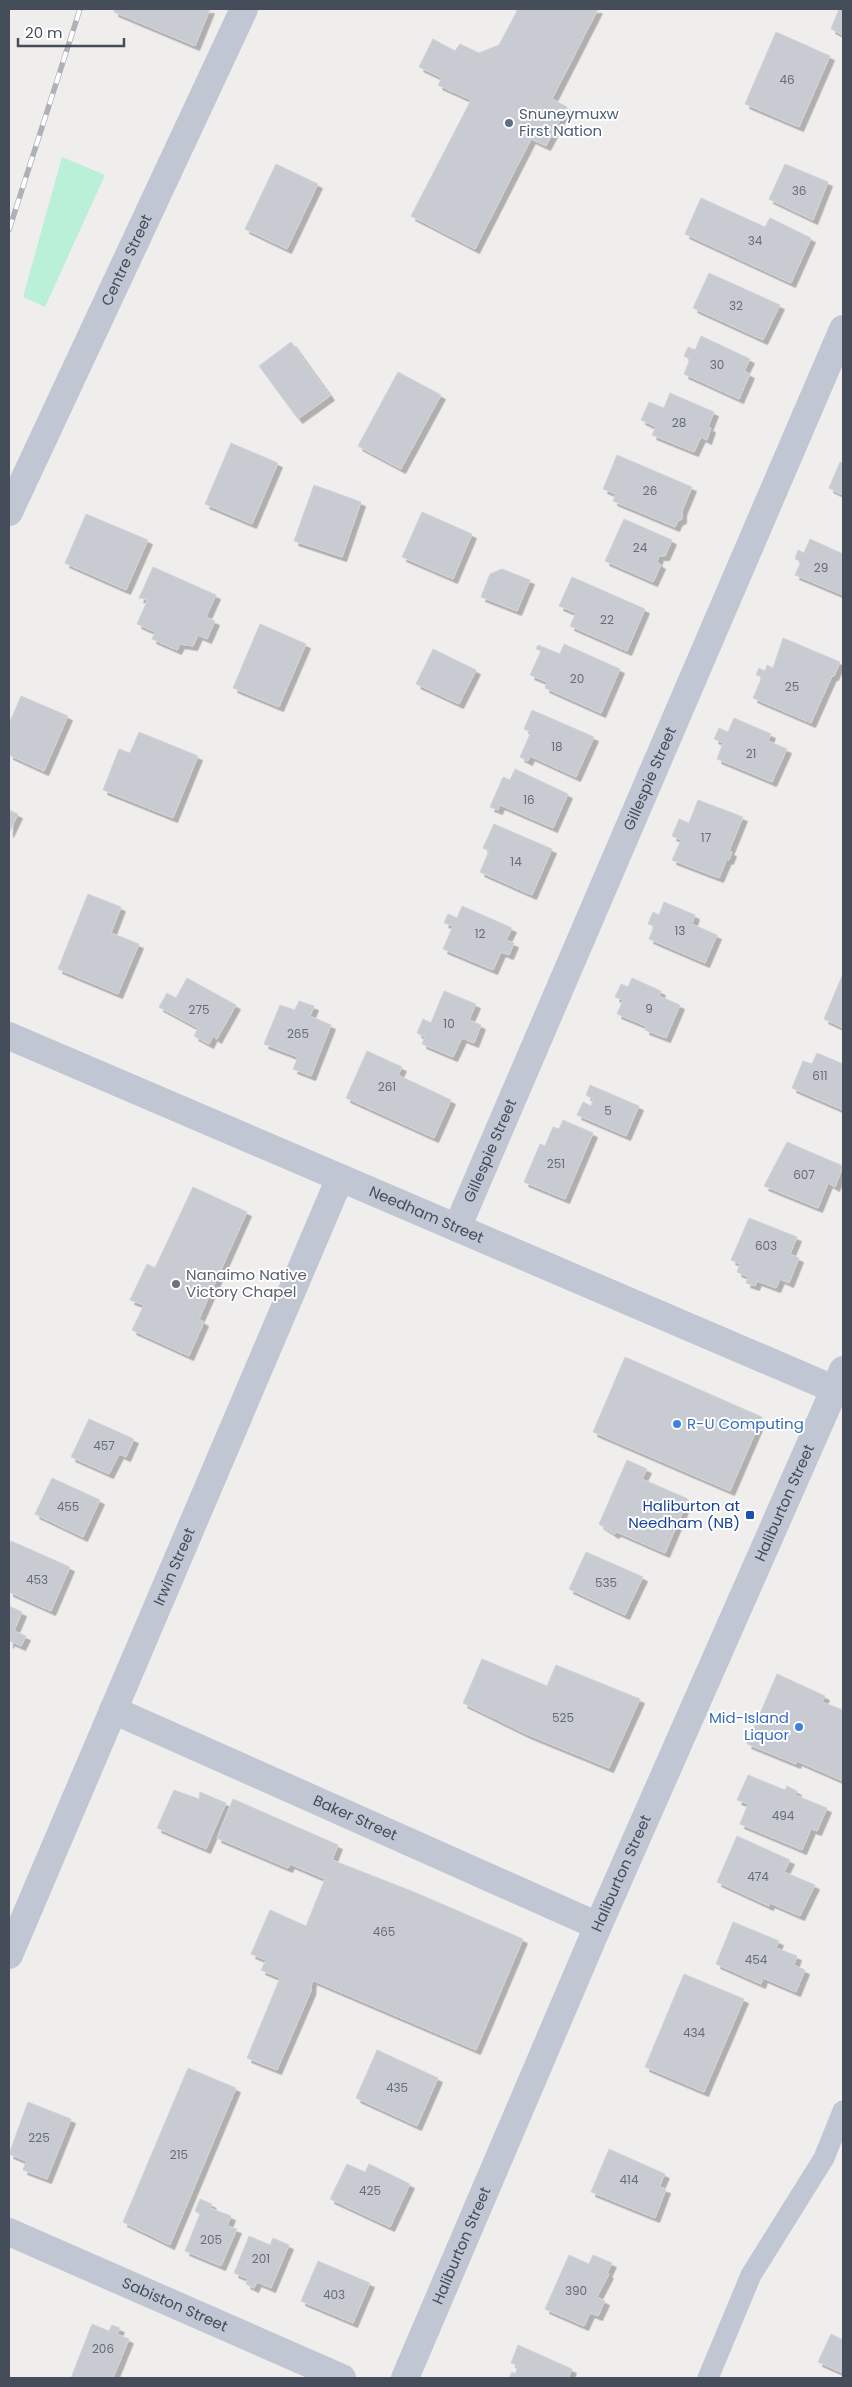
<svg xmlns="http://www.w3.org/2000/svg" width="852" height="2387" font-family="Poppins,sans-serif">
<style>
.green{fill:#baefd8}
.building{fill:#c9cbd3;stroke:#d1d2d9;filter:url(#shadow)}
.lines{fill:none;stroke-linecap:round;stroke-linejoin:round}
.service{stroke:#c0c7d3;stroke-width:21}
.minor{stroke:#c0c7d3;stroke-width:28}
.rail-casing{stroke:#afb1b8;stroke-width:5.5}
.rail{stroke:#fff;stroke-width:4;stroke-dasharray:11;stroke-linecap:butt}
.service-dot{fill:#5c6f8a;stroke:#fff;stroke-width:2}
.worship-dot{fill:#6b7280;stroke:#fff;stroke-width:2}
.shop-dot{fill:#3f7fe0;stroke:#fff;stroke-width:2}
.transit-dot{fill:#1a4fb4;stroke:#fff;stroke-width:2}
.labels{text-anchor:middle;stroke-width:4;stroke-linejoin:round;paint-order:stroke}
.number-label{font-size:12px;fill:#666c79}
.service-label{font-size:15px;fill:#4e5e75;stroke:#fff;text-anchor:start}
.street-label{font-size:15px;fill:#454d5b;stroke:#fff}
.worship-label{font-size:15px;fill:#5b616d;stroke:#fff;text-anchor:start}
.shop-label{font-size:15px;fill:#366cbe;stroke:#fff;text-anchor:start}
.transit-label{font-size:15px;fill:#164399;stroke:#fff;text-anchor:end}
</style>
<defs>
<filter id="shadow"><feDropShadow dx="4.5" dy="4.5" stdDeviation="0" flood-color="#0004"/></filter>
</defs>
<rect width="100%" height="100%" fill="#f0eeed"/>
<!-- green -->
<path class="green" d="M62,157L105,175L45,307L23,297Z"/>
<!-- building -->
<path class="building" d="M115,9H210L195,46L114,12Z
M518,9H598L552,99L567,107L546,146L531,139L475,249L411,216L471,100L438,85L442,78L419,67L433,39L455,51L460,44L479,53L499,45Z
M839,9H843V35L831,29Z
M776,32L830,56L799,127L745,104Z
M276,164L318,184L287,249L245,229Z
M785,164L828,182L813,220L769,199Z
M701,198L765,227L770,218L811,238L791,283L685,234Z
M709,273L780,305L763,340L693,308Z
M701,336L750,359L744,371L750,374L739,399L684,374L690,359L684,356L688,347L695,350Z
M291,342L330,396L298,419L259,366Z
M398,372L441,395L401,469L358,446Z
M670,393L714,412L708,427L711,428L707,440L701,437L694,452L652,435L656,427L641,420L649,402L664,408Z
M231,443L278,463L252,524L205,504Z
M617,455L692,487L682,511V519L678,521L675,527L613,501L616,494L603,489Z
M840,462L843,463V495L829,488Z
M314,485L361,502L342,557L294,541Z
M422,512L472,534L453,579L402,557Z
M86,514L148,540L126,590L65,563Z
M624,519L672,540L665,556H659L657,562L661,565L653,582L605,561Z
M810,539L843,554V595L795,575L801,562L795,559L798,550L804,553Z
M153,567L216,595L206,617L215,621L207,639L198,635L193,646L180,644L177,650L152,639L155,632L137,624L148,599L139,598Z
M502,569L530,580L517,611L481,597L490,574Z
M572,577L645,609L627,651L570,626L576,613L559,606Z
M260,624L306,644L279,707L233,688Z
M783,638L840,662L834,676H832L811,723L753,698L762,677L756,675L759,668L765,671L767,665L773,668Z
M564,644L620,669L601,713L545,688L547,682L530,675L541,651L536,649L538,645L560,654Z
M433,649L476,670L459,704L416,684Z
M21,696L68,716L44,771L9,755V724Z
M532,710L594,737L576,777L530,756L528,761L520,757L531,732L524,729Z
M734,718L771,734L768,741L787,749L772,782L717,759L723,743L714,739L719,728L728,732Z
M139,732L198,756L173,818L103,790L119,749L130,753Z
M515,769L568,794L553,828L500,805L498,810L490,807L503,777L510,780Z
M698,800L743,817L729,851L732,852L729,860L727,859L719,878L672,860L681,840L672,836L679,819L689,823Z
M9,810L18,814L9,833Z
M494,824L552,849L532,895L480,872L489,851L483,848Z
M88,894L121,907L111,933L139,944L118,994L58,969Z
M664,902L695,915L692,924L717,935L705,963L649,939L654,926L648,924L653,912L659,915Z
M462,906L512,928L506,940L514,943L509,955L501,952L493,970L443,949L453,926L444,923L448,914L457,918Z
M842,976L843,977V1028L824,1019Z
M187,978L236,1005L217,1039L213,1036L209,1044L194,1036L198,1028L159,1007L167,993L176,998Z
M632,978L661,991L659,996L680,1005L666,1038L645,1030L646,1026L617,1014L623,1000L615,997L621,984L628,987Z
M444,991L476,1004L469,1020L481,1025L474,1043L462,1038L453,1057L422,1044L425,1037L417,1033L423,1019L431,1023Z
M299,1001L314,1006L310,1016L331,1025L311,1076L293,1069L298,1057L264,1044L280,1005L295,1010Z
M367,1051L402,1067L398,1075L451,1100L434,1138L346,1098Z
M817,1053L843,1064V1110L792,1088L803,1061L812,1064Z
M590,1085L639,1106L626,1136L577,1115L583,1102L591,1106L593,1099L586,1095Z
M563,1120L593,1133L565,1199L524,1182L540,1144L545,1146L553,1127L559,1129Z
M787,1142L843,1166L835,1187L828,1183L818,1208L764,1186Z
M193,1187L247,1212L199,1319L204,1322L189,1356L132,1330L144,1305L130,1300L147,1264L155,1268Z
M749,1218L797,1237L790,1254L799,1258L789,1283L780,1279L776,1288L757,1281L755,1286L746,1283L748,1277L737,1272L740,1264L731,1260Z
M625,1357L762,1417L730,1491L593,1432Z
M89,1419L134,1439L126,1457L119,1454L109,1474L71,1457Z
M627,1460L647,1469L642,1479L688,1499L665,1553L617,1532L614,1534L599,1524Z
M52,1478L100,1500L83,1537L35,1514Z
M11,1541L70,1567L51,1611L9,1592V1546Z
M586,1552L643,1577L625,1615L569,1589Z
M9,1606L22,1612L14,1631L26,1636L21,1646L10,1641L9,1644Z
M482,1659L547,1686L556,1665L640,1699L609,1768L526,1734L463,1703Z
M777,1674L825,1696L822,1702L843,1710V1781L797,1761L796,1764L747,1744Z
M748,1775L785,1790L787,1786L797,1791L795,1795L827,1808L817,1831L811,1829L802,1850L740,1824L748,1804L737,1800Z
M174,1790L199,1799L200,1792L226,1803L206,1849L157,1828Z
M233,1799L338,1845L332,1860L414,1892L523,1939L476,2050L312,1980L311,1991L277,2070L247,2058L280,1978L261,1970L266,1960L251,1954L270,1910L306,1926L325,1879L290,1864L288,1868L217,1838Z
M737,1836L790,1860L784,1872L815,1885L800,1916L770,1903L769,1906L717,1882Z
M733,1922L779,1941L776,1948L797,1956L794,1965L805,1970L796,1992L763,1978L761,1984L716,1964Z
M684,1974L744,1999L704,2092L645,2067Z
M377,2050L438,2078L417,2126L356,2098Z
M188,2068L236,2088L170,2245L123,2222Z
M28,2102L71,2119L47,2179L23,2170L26,2161L9,2154Z
M609,2149L665,2174L659,2187L666,2189L655,2218L591,2192Z
M347,2164L365,2172L369,2164L410,2184L390,2227L330,2199Z
M200,2199L212,2204L210,2208L231,2216L227,2226L237,2229L221,2266L185,2251L200,2214L195,2211Z
M249,2236L270,2245L273,2238L289,2245L271,2288L257,2282L254,2288L246,2284L248,2279L234,2273Z
M569,2255L589,2264L593,2255L612,2263L607,2273L609,2274L597,2297L605,2301L598,2316L590,2313L584,2326L545,2309Z
M318,2261L370,2283L353,2323L301,2301Z
M92,2324L109,2331L112,2325L120,2328L117,2334L129,2339L113,2378H71Z
M831,2334L843,2340V2373L818,2362Z
M518,2345L572,2369L568,2378H509L512,2372L515,2374L518,2366L511,2363Z"/>
<g class="lines">
<!-- service -->
<path class="service" d="M708,2378L751,2275L824,2158L843,2111"/>
<!-- minor -->
<g class="minor">
<path id="s1" d="M9,512L244,9"/>
<path id="s2" d="M9,1036L843,1393"/>
<path id="s3" d="M457,1228L843,329"/>
<path id="s4" d="M113,1710L598,1926"/>
<path id="s5" d="M9,1955L340,1178"/>
<path id="s6" d="M9,2232L342,2378"/>
<path id="s7" d="M405,2378L598,1926L843,1370"/>
</g>
<!-- rail casing -->
<g class="rail-casing">
<path id="rail" d="M9,230L80,9"/>
</g>
<!-- rail -->
<use href="#rail" class="rail"/>
</g>
<!-- markers -->
<circle class="service-dot" cx="509" cy="123" r="5"/>
<circle class="worship-dot" cx="176" cy="1284" r="5"/>
<g class="shop-dot">
<circle cx="677" cy="1424" r="5"/>
<circle cx="799" cy="1727" r="5"/>
</g>
<rect class="transit-dot" x="745" y="1510" width="10" height="10" rx="2.5"/>
<g class="labels">
<!-- number labels -->
<g class="number-label">
<text x="787" y="84">46</text>
<text x="799" y="195">36</text>
<text x="755" y="245">34</text>
<text x="736" y="310">32</text>
<text x="717" y="369">30</text>
<text x="679" y="427">28</text>
<text x="650" y="495">26</text>
<text x="640" y="552">24</text>
<text x="821" y="572">29</text>
<text x="607" y="624">22</text>
<text x="577" y="683">20</text>
<text x="792" y="691">25</text>
<text x="557" y="751">18</text>
<text x="751" y="758">21</text>
<text x="529" y="804">16</text>
<text x="706" y="842">17</text>
<text x="516" y="866">14</text>
<text x="680" y="935">13</text>
<text x="480" y="938">12</text>
<text x="649" y="1013">9</text>
<text x="199" y="1014">275</text>
<text x="449" y="1028">10</text>
<text x="298" y="1038">265</text>
<text x="820" y="1080">611</text>
<text x="387" y="1091">261</text>
<text x="608" y="1115">5</text>
<text x="556" y="1168">251</text>
<text x="804" y="1179">607</text>
<text x="766" y="1250">603</text>
<text x="104" y="1450">457</text>
<text x="68" y="1511">455</text>
<text x="37" y="1584">453</text>
<text x="606" y="1587">535</text>
<text x="563" y="1722">525</text>
<text x="783" y="1820">494</text>
<text x="758" y="1881">474</text>
<text x="384" y="1936">465</text>
<text x="756" y="1964">454</text>
<text x="694" y="2037">434</text>
<text x="397" y="2092">435</text>
<text x="39" y="2142">225</text>
<text x="179" y="2159">215</text>
<text x="629" y="2184">414</text>
<text x="370" y="2195">425</text>
<text x="211" y="2244">205</text>
<text x="261" y="2263">201</text>
<text x="576" y="2295">390</text>
<text x="334" y="2299">403</text>
<text x="103" y="2353">206</text>
</g>
<!-- service labels -->
<g class="service-label">
<text x="519" y="119">Snuneymuxw<tspan x="519" dy="17">First Nation</tspan></text>
</g>
<!-- street labels -->
<g class="street-label">
<text dy="5" stroke="none"><textPath href="#s1" startOffset="278">Centre Street</textPath></text>
<text dy="5" stroke="none"><textPath href="#s3" startOffset="489">Gillespie Street</textPath></text>
<text dy="5" stroke="none"><textPath href="#s3" startOffset="84">Gillespie Street</textPath></text>
<text dy="5" stroke="none"><textPath href="#s2" startOffset="454">Needham Street</textPath></text>
<text dy="5" stroke="none"><textPath href="#s7" startOffset="954">Haliburton Street</textPath></text>
<text dy="5" stroke="none"><textPath href="#s5" startOffset="422">Irwin Street</textPath></text>
<text dy="5" stroke="none"><textPath href="#s4" startOffset="265">Baker Street</textPath></text>
<text dy="5" stroke="none"><textPath href="#s7" startOffset="549">Haliburton Street</textPath></text>
<text dy="5" stroke="none"><textPath href="#s7" startOffset="144">Haliburton Street</textPath></text>
<text dy="5" stroke="none"><textPath href="#s6" startOffset="181">Sabiston Street</textPath></text>
</g>
<!-- worship labels -->
<g class="worship-label">
<text x="186" y="1280">Nanaimo Native<tspan x="186" dy="17">Victory Chapel</tspan></text>
</g>
<!-- shop labels -->
<g class="shop-label">
<text x="687" y="1429">R-U Computing</text>
<text x="789" y="1723" text-anchor="end">Mid-Island<tspan x="789" dy="17">Liquor</tspan></text>
</g>
<!-- transit labels -->
<g class="transit-label">
<text x="740" y="1511">Haliburton at<tspan x="740" dy="17">Needham (NB)</tspan></text>
</g>
</g>
<!-- border -->
<rect width="852" height="2387" fill="none" stroke="#454d5b" stroke-width="20"/>
<!-- scale -->
<path d="M18 38v8h106v-8" fill="none" stroke="#454d5b" stroke-width="2.5"/>
<text x="25" y="38" font-size="15" fill="#454d5b" stroke="#ffffff" stroke-width="4" paint-order="stroke">20 m</text>
</svg>
